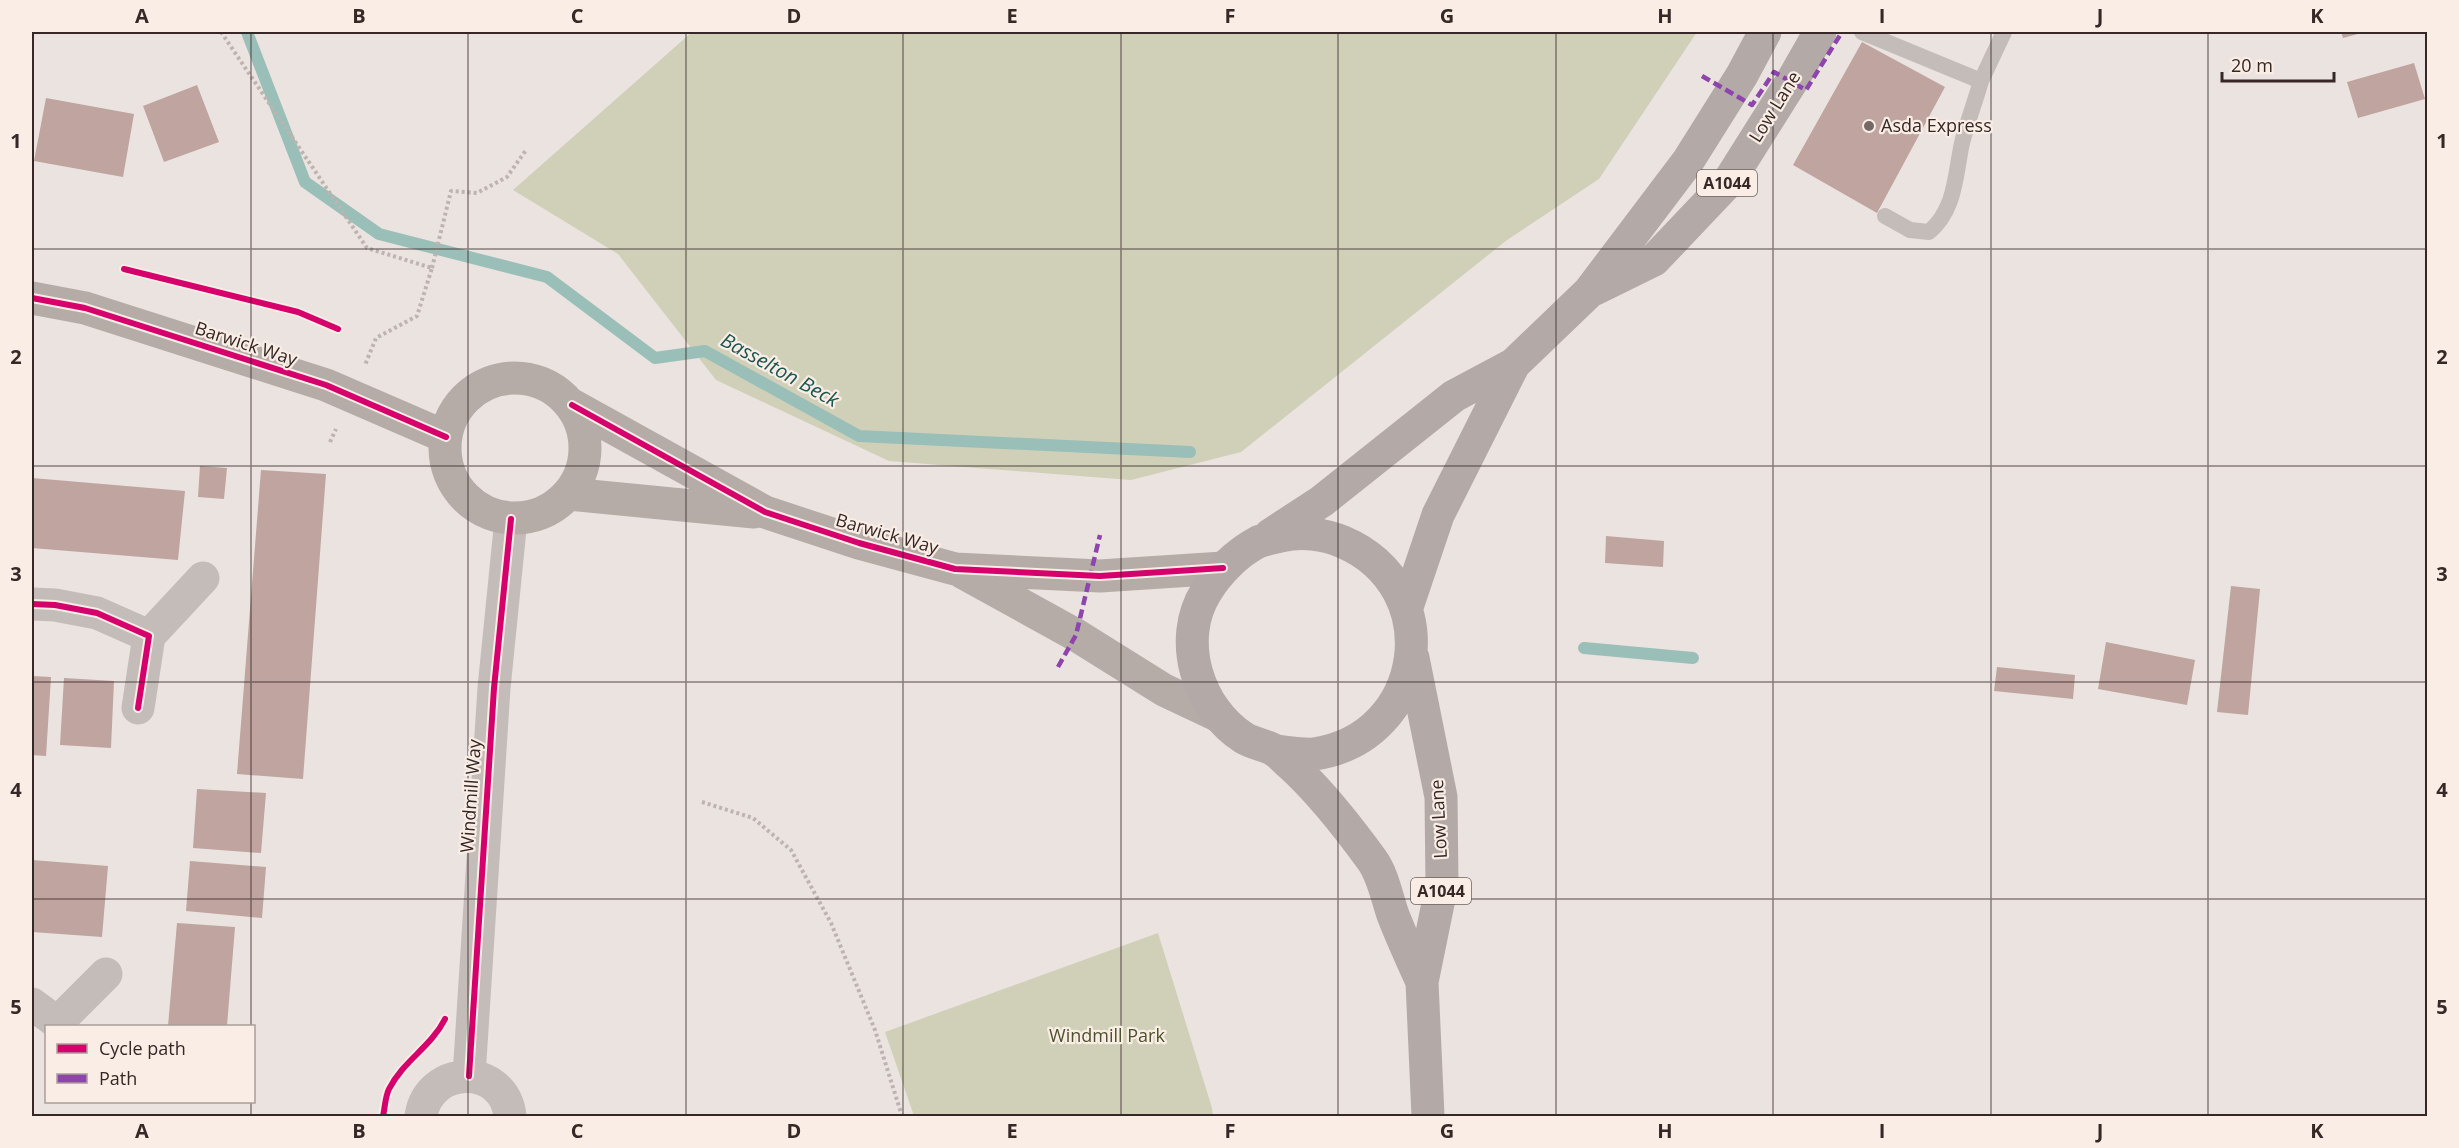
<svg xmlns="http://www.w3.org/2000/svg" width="2459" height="1148" font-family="'Open Sans',sans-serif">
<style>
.green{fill:#d0d0b8}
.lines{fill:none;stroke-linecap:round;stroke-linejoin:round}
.stream{stroke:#9abfb8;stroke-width:12}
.building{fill:#bfa4a0}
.path{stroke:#bdb4b0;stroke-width:4;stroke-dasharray:3 3;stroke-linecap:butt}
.lane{stroke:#c4bcb8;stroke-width:16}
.street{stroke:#c4bcb8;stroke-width:33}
.secondary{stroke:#b5aca8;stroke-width:33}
.primary{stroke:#b3aaa7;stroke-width:33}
.quiet{stroke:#8e44ad;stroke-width:4.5;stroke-dasharray:9 4.5;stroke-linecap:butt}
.cycleway-casing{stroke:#f9ede5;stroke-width:10}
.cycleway{stroke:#d6006c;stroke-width:6}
.grid{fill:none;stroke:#352826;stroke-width:1.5;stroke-opacity:0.55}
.poi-dot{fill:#756967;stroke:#f9ede5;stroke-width:2}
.labels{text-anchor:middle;stroke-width:4.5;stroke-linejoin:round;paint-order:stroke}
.shield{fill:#f9ede5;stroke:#70635f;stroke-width:1.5}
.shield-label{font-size:16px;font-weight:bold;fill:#352826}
.street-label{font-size:18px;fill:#352826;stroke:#f9ede5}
.poi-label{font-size:18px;fill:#352826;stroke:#f9ede5;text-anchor:start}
.park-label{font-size:18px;fill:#4b532a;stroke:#f9ede5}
.water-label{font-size:20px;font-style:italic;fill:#1b5751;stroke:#f9ede5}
.neatline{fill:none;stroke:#352826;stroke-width:2}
.grid-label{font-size:20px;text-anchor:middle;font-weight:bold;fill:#352826}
</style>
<rect width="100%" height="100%" fill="#ebe3df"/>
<!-- green -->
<path class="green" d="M692,32H1697L1599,179L1507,240L1241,452L1131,480L889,461L716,380L618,254L513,190Z
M1158,933L1212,1108L1213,1116H914L885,1032Z"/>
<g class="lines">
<!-- stream -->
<path class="stream" d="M247,32L305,182L379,234L547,277L655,358L705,351L859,436L1190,452
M1584,648L1693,658"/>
</g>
<!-- building -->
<path class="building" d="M2341,32H2365L2343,38Z
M1862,42L1945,87L1877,213L1793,165Z
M2414,63L2425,99L2358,118L2347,82Z
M197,85L219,142L164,162L143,106Z
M46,98L134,114L123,177L34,161Z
M200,466L227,468L224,499L198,497Z
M261,470L326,474L303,779L237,774Z
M32,478L185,491L178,560L32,548Z
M1606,536L1664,541L1663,567L1605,563Z
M2231,586L2260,589L2248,715L2217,712Z
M2106,642L2195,660L2187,705L2098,689Z
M1997,667L2075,675L2073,699L1994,691Z
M32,676L51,677L46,756L32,755Z
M64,678L114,681L111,748L60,745Z
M197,789L266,793L261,853L193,848Z
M32,860L108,866L102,937L32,932Z
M190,861L266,867L262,918L186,911Z
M177,923L235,927L227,1026H168Z"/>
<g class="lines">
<!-- path -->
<path class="path" d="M221,32L367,248L432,268L417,316L376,338L365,365
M432,268L451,191L477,193L507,177L526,150
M330,442L336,429
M702,802L753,818L791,850L831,923L875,1030L902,1116"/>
<!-- lane -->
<path class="lane" d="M1862,32L1981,81L2004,32
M1885,216L1910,230L1929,232C1956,209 1955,175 1962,143C1967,123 1975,102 1981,81"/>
<!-- street -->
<path class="street" d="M32,604L55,605L97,613L149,636L138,708
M149,636L203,578
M32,1004L62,1026
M58,1022L106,974
M469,1076L494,688L511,519
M421,1116C429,1064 504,1063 510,1116"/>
<!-- secondary -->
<path class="secondary" d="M32,298L85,308L326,385L446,437
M445 448a70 70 0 1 1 140 0a70 70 0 1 1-140 0Z
M572,405L765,512L859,543L955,569L1100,576L1223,568
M569,494L754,512
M962,572L1076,635L1164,690L1219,716"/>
<!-- primary -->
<path class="primary" d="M1595,289L1654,260L1729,181L1792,81L1820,32
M1270,535L1322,501L1454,396L1514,364L1589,292L1688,161L1742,75L1765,32
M1407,607L1438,515L1514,364
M1413,658L1441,797L1442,884L1422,982L1428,1116
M1275,751C1287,752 1302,755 1314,754C1427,738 1448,587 1343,542C1324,534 1301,531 1281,536C1274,538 1265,539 1258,542C1237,553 1218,572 1206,592C1176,640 1198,709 1244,738C1254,744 1266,745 1276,751C1281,755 1285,760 1290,764C1321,792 1348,827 1372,860C1383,875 1387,898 1393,915C1402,938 1412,960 1422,982"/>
<!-- quiet -->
<path class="quiet" d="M1702,76L1752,105L1774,72L1806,90L1842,32
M1058,667L1076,635L1100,535"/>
<!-- cycleway casing -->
<g class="cycleway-casing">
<path id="cycleway" d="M124,269L298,312L338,329
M32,298L85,308L326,385L446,437
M572,405L765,512L859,543L955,569L1100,576L1223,568
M32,604L55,605L97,613L149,636L138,708
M469,1076L494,688L511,519
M383,1116C385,1108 385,1097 389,1089C403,1061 431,1047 445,1019"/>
</g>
<!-- cycleway -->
<use href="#cycleway" class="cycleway"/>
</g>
<!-- grid -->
<path class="grid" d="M251,32V1026M468,32V1116M686,32V1116M903,32V1116M1121,32V1116M1338,32V1116M1556,32V1116M1773,32V1116M1991,32V1116M2208,32V1116M32,249H2428M32,466H2428M32,682H2428M32,899H2428M251,1102V1116"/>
<!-- markers -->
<circle class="poi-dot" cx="1869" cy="126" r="6"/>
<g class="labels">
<!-- shield labels -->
<g class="shield">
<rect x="1697" y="170" width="60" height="26" rx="4.5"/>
<rect x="1411" y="878" width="60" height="26" rx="4.5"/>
</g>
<g class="shield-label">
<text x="1727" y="189">A1044</text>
<text x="1441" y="897">A1044</text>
</g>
<!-- street labels -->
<g class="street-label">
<text transform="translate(1775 107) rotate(-58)" y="6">Low Lane</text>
<text transform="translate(246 344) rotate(18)" y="6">Barwick Way</text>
<text transform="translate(887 534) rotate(16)" y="6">Barwick Way</text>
<text transform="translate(471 796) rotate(-86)" y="6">Windmill Way</text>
<text transform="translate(1439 819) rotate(-93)" y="6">Low Lane</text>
</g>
<!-- poi labels -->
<g class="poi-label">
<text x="1881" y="132">Asda Express</text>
</g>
<!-- park labels -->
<g class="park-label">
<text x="1107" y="1042">Windmill Park</text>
</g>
<!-- water labels -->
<g class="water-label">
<text transform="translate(780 370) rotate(29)" y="7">Basselton Beck</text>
</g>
</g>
<!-- border -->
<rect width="2459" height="1148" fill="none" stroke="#f9ede5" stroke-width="66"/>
<!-- legend -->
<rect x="45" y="1025" width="210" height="78" fill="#f9ede5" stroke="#ab9e99" stroke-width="1.5"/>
<rect x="57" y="1044" width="30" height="9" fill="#d6006c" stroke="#ab9e99" stroke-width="1.5"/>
<text x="99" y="1055" font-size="18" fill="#352826">Cycle path</text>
<rect x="57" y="1074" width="30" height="9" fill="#8e44ad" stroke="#ab9e99" stroke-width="1.5"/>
<text x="99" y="1085" font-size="18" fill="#352826">Path</text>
<!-- scale -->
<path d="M2222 72v9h112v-9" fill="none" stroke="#352826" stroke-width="3"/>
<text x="2231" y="72" font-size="18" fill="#352826" stroke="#f9ede5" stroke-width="4.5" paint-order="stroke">20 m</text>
<rect x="33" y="33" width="2393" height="1082" class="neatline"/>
<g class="grid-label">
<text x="142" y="23">A</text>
<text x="359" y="23">B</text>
<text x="577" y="23">C</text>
<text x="794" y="23">D</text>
<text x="1012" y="23">E</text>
<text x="1230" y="23">F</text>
<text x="1447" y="23">G</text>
<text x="1665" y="23">H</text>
<text x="1882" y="23">I</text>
<text x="2100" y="23">J</text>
<text x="2317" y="23">K</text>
<text x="16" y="148">1</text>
<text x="2442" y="148">1</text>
<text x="16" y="364">2</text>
<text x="2442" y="364">2</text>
<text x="16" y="581">3</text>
<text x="2442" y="581">3</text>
<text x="16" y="797">4</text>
<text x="2442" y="797">4</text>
<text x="16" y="1014">5</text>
<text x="2442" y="1014">5</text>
<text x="142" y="1138">A</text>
<text x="359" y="1138">B</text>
<text x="577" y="1138">C</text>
<text x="794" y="1138">D</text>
<text x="1012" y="1138">E</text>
<text x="1230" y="1138">F</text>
<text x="1447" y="1138">G</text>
<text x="1665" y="1138">H</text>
<text x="1882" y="1138">I</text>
<text x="2100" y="1138">J</text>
<text x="2317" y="1138">K</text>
</g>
</svg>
